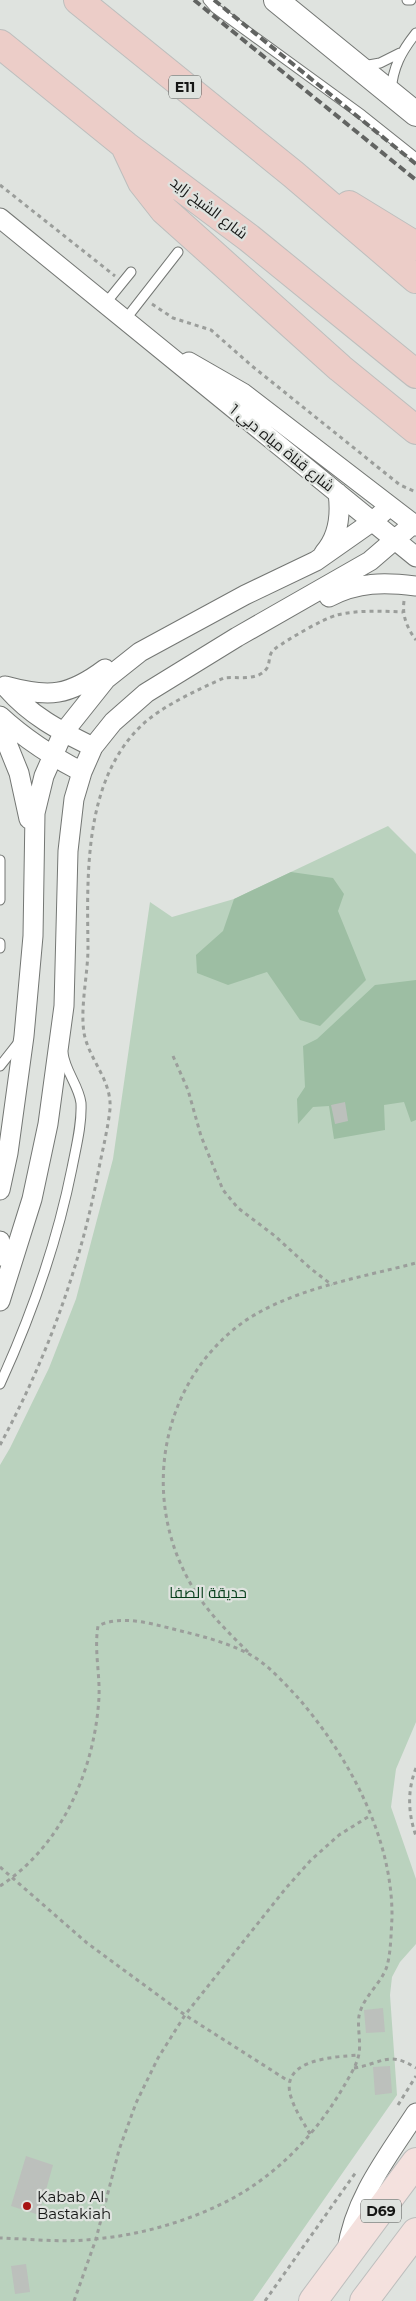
<svg xmlns="http://www.w3.org/2000/svg" width="416" height="2301" font-family="Montserrat,Cairo,sans-serif">
<style>
.green{fill:#bad2be}
.forest{fill:#9dbea3}
.building{fill:#bcc0bc}
.lines{fill:none;stroke-linecap:round;stroke-linejoin:round}
.service-casing{stroke:#747774;stroke-width:11}
.minor-casing{stroke:#747774;stroke-width:21}
.tertiary-casing{stroke:#747774;stroke-width:26}
.primary-casing{stroke:#bdbebd;stroke-width:30}
.motorway-casing{stroke:#bdbebd;stroke-width:30}
.path{stroke:#9b9e9b;stroke-width:3;stroke-dasharray:4 4;stroke-linecap:butt}
.service{stroke:#fff;stroke-width:9}
.minor{stroke:#fff;stroke-width:19}
.tertiary{stroke:#fff;stroke-width:24}
.primary{stroke:#f4e1de;stroke-width:28}
.motorway{stroke:#eccdc8;stroke-width:28}
.rail{stroke:#626462;stroke-width:4;stroke-dasharray:8 4;stroke-linecap:butt}
.poi-dot{fill:#a71313;stroke:#dfe3df;stroke-width:2}
.labels{text-anchor:middle;stroke-width:4.5;stroke-linejoin:round;paint-order:stroke}
.shield{fill:#dfe3df;stroke:#525452;stroke-width:1}
.shield-label{font-size:14px;font-weight:bold;fill:#151615}
.street-label{font-size:15px;fill:#151615;stroke:#dfe3df}
.park-label{font-size:15px;fill:#053e1a;stroke:#dfe3df}
.poi-label{font-size:15px;fill:#151615;stroke:#dfe3df;text-anchor:start}
</style>
<rect width="100%" height="100%" fill="#dfe3df"/>
<!-- green -->
<path class="green" d="M388,826L416,854V1722L396,1769L391,1807L416,1879V1944L400,1962L392,1977L390,1995L397,2095L253,2301H0V1465L10,1448L49,1368L76,1299L113,1159L150,902L172,917L234,899Z"/>
<!-- forest -->
<path class="forest" d="M291,872L333,878L344,894L338,911L366,980L320,1026L300,1020L267,972L228,985L197,973L196,955L223,931L234,899Z
M416,980V1120L411,1122L404,1102L384,1105L385,1130L334,1139L329,1106L313,1107L298,1124L297,1099L305,1087L303,1046L317,1039L375,985Z"/>
<!-- building -->
<path class="building" d="M345,1102L348,1121L335,1124L331,1105Z
M383,2008L385,2032L366,2033L364,2010Z
M390,2066L392,2093L375,2095L373,2067Z
M26,2156L53,2165L39,2215L11,2206Z
M26,2264L30,2292L15,2294L11,2266Z"/>
<g class="lines">
<!-- service casing -->
<g class="service-casing">
<path id="service" d="M208,0L215,8L362,115L416,158
M407,0H411
M363,66L380,63L400,53
M391,91C393,67 401,52 416,33
M105,304L131,272
M125,320L178,252
M0,860V900
M0,943V948
M0,1066L19,1042
M0,1384C32,1314 57,1243 72,1168C76,1147 82,1125 81,1103C79,1086 65,1071 63,1053"/>
</g>
<!-- minor casing -->
<g class="minor-casing">
<path id="minor" d="M0,218L416,557
M189,362L243,393L416,526
M324,553C339,536 341,515 338,493
M329,597C358,582 384,582 416,586
M5,686C49,698 69,696 105,669
M5,686C29,715 60,731 93,747
M0,716C25,739 51,756 82,772
M0,726L19,773L29,819
M0,1190L8,1153L24,1036L33,936L35,813L44,776L63,733L106,679L140,652L245,595L316,561L373,521L390,506
M0,1241V1256
M0,1301L32,1199L48,1124L64,1006L68,851L74,799L82,772L93,747L113,722L146,693L237,637L370,561L413,524
M347,2251C354,2199 388,2156 416,2113"/>
</g>
<!-- tertiary casing -->
<g class="tertiary-casing">
<path id="tertiary" d="M276,0L416,114"/>
</g>
<!-- primary casing -->
<g class="primary-casing">
<path id="primary" d="M313,2301L416,2162
M364,2301L416,2232"/>
</g>
<!-- motorway casing -->
<g class="motorway-casing">
<path id="motorway" d="M78,0L293,174L416,279
M0,44L126,146L249,238L416,374
M126,148L142,182L164,210L340,368L416,430
M349,205L416,246"/>
</g>
<!-- path -->
<path class="path" d="M0,185L115,276
M152,304L173,318L211,330L252,366L400,485L416,492
M404,601C402,616 407,628 416,640
M173,1056L188,1090L201,1136L223,1190L238,1208L275,1236L310,1268L332,1285
M0,1445C47,1358 81,1265 99,1168C103,1148 108,1128 110,1109C112,1080 89,1060 84,1033C80,1006 88,975 88,947C87,873 84,780 142,725C162,706 199,689 224,678C236,676 258,682 267,668C271,661 267,654 276,648C287,640 324,618 337,615C358,610 381,611 403,612
M248,1652C226,1630 203,1608 188,1579C142,1494 161,1386 238,1326C285,1290 359,1278 416,1263
M416,1768C407,1791 408,1813 416,1836
M0,1867L87,1943L185,2015L290,2082
M0,1886C62,1846 95,1769 99,1697C100,1673 94,1650 98,1626C123,1613 159,1626 185,1632C206,1637 230,1644 249,1654C269,1665 285,1684 300,1700C350,1759 393,1839 392,1918C391,1932 391,1952 387,1966C382,1983 363,1996 359,2016C357,2029 362,2045 358,2058C355,2068 349,2077 344,2086C318,2131 281,2171 235,2197C193,2220 142,2235 95,2239C63,2243 31,2239 0,2238
M354,2068C381,2064 388,2050 416,2068
M398,2105L416,2076
M310,2134C304,2123 296,2112 292,2100C276,2059 333,2057 359,2055
M74,2301L96,2239L119,2150L136,2103L158,2058L185,2015L286,1888L311,1860L339,1835L371,1815
M265,2301L356,2172"/>
<!-- service -->
<use href="#service" class="service"/>
<!-- minor -->
<use href="#minor" class="minor"/>
<!-- tertiary -->
<use href="#tertiary" class="tertiary"/>
<!-- primary -->
<use href="#primary" class="primary"/>
<!-- motorway -->
<use href="#motorway" class="motorway"/>
<!-- rail -->
<path class="rail" d="M194,0L416,180
M214,0L416,164"/>
</g>
<!-- markers -->
<circle class="poi-dot" cx="27" cy="2206" r="5"/>
<g class="labels">
<!-- shield labels -->
<g class="shield">
<rect x="169" y="75.5" width="32" height="23" rx="4"/>
<rect x="361" y="2199.5" width="40" height="23" rx="4"/>
</g>
<g class="shield-label">
<text x="185" y="92">E11</text>
<text x="381" y="2216">D69</text>
</g>
<!-- street labels -->
<g class="street-label">
<text transform="translate(209 208) rotate(37)" y="5">شارع الشيخ زايد</text>
<text transform="translate(282 448) rotate(39)" y="5">شارع قناة مياه دبي 1</text>
</g>
<!-- park labels -->
<g class="park-label">
<text x="208" y="1598">حديقة الصفا</text>
</g>
<!-- poi labels -->
<g class="poi-label">
<text x="37" y="2202">Kabab Al<tspan x="37" dy="17">Bastakiah</tspan></text>
</g>
</g>
</svg>
